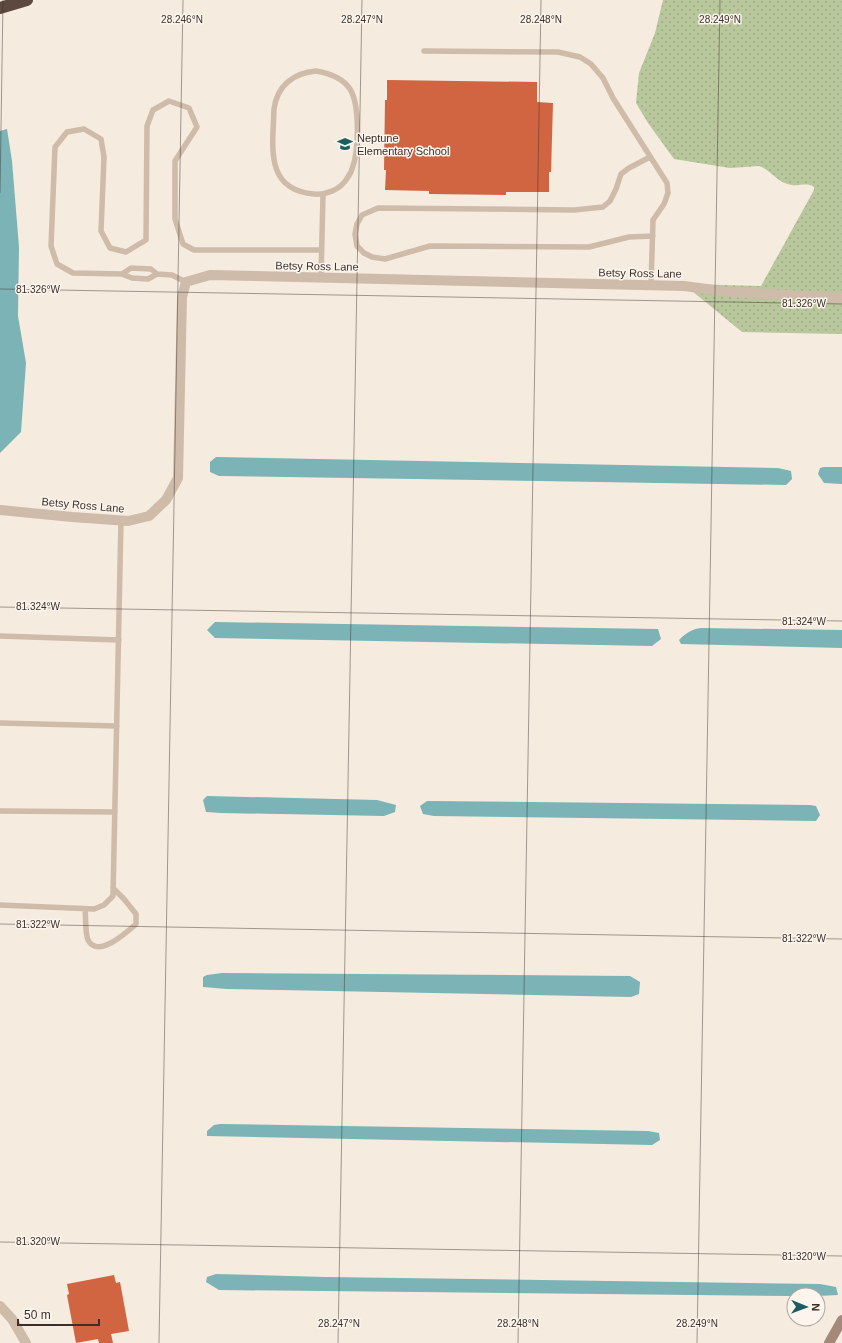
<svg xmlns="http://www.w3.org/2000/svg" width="842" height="1343" font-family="Arial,sans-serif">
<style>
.grass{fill:url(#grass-dots)}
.water{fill:#7bb3b6}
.building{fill:#d16441}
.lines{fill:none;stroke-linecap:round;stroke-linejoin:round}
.service{stroke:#cfbba9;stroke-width:5.5}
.minor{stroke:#cfbba9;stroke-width:10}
.secondary{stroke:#a4897a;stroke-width:10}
.motorway{stroke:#5e4940;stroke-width:12}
.ticks{fill:none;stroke:#3c2f2a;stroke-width:1;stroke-opacity:0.45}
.labels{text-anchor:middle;stroke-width:3;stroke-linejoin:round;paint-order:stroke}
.poi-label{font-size:11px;fill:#3c2f2a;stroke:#fcf5ed;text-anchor:start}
.street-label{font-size:11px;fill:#3c2f2a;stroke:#fcf5ed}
.ticks-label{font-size:10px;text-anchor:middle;fill:#3c2f2a;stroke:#fcf5ed;stroke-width:3;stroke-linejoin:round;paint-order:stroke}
</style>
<defs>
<pattern id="grass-dots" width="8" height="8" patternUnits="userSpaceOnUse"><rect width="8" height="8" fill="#b9c79d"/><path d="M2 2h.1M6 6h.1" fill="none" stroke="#a0ab87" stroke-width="1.8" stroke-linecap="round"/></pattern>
</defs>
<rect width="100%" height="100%" fill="#f5ebdf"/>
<!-- grass -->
<path class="grass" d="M663,0H842V334L742,332L686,286L685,284L761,286L814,190V187C808,182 799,186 792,185C777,183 771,170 759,166L730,168L674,159L648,123L636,103L639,73L655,33Z"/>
<!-- water -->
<path class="water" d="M7,129L12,161L19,247L18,316L26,363L21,432L0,453V131Z
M216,457L778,468L791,471L792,479L786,485L219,476L210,472V462Z
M824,467H842V484L824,483L818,474L820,468Z
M215,622L658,629L661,639L652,646L215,638L207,630Z
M701,628L842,630V648L681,644L679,640C686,633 692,629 701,628Z
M207,796L377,800L396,805L395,812L384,816L221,813L206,812L203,800Z
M427,801L810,805L816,806L820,815L816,821L434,816L423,814L420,806Z
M222,973L630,976L640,982L639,994L631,997L227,989L203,987V977L207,975Z
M220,1124L648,1131L659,1133L660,1140L652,1145L207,1136V1131L214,1125Z
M216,1274L325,1277L820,1284L836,1287L838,1295L818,1296V1295L794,1296L219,1290L206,1282L207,1277Z"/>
<!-- building -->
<path class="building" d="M387,80L537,82V102L553,103L551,172H549V192H506V195L429,194V191L385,190L386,170H384L385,100H387Z
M114,1275L116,1283L120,1282L129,1331L111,1334L113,1343H99L98,1339L76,1343L67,1295L69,1294L67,1284Z"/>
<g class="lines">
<!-- service -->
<path class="service" d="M424,51L558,52L580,57L591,64L603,78L613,98L667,183L668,193L664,204L653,220L651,285
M316,71C328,73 342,77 350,89C360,105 359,151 352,169C351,173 348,177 346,180C339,190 326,195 314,194C264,190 273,146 274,109C277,86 293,73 316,71Z
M650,157L629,168L621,174L616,189L610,201L603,207L574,210L378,208L362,215L357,224L355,234L357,246L364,253L372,257L385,259L430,246L589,247L629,237L653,236
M122,274L131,268L151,269L157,274
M321,278L323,195
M186,282L172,275L157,274L148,279L132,278L122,274L73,273L57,264L51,246L55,147L67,132L84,129L101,139L104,157L101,231L110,248L126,252L146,240L147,126L153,110L169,101L189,108L197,127L175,161V219L183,244L194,250H321
M0,636L119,640
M0,723L117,726
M0,811L115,812
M0,905L94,909L104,905L113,896L121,520
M85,909C86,917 85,933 88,940C98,959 127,932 136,924V914L124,899L113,888"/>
<!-- minor -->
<path class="minor" d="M0,510L72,517L128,521L149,516L166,500L178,478L182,297L186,282L210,275L684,286L729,292L842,298
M0,1306L12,1319L26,1343"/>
<!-- secondary -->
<path class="secondary" d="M829,1343L842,1320"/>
<!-- motorway -->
<path class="motorway" d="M0,8L27,0"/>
</g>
<!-- ticks -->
<path class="ticks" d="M0,193L3,0M0,289L842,304M0,607L842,621M0,924L842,939M0,1242L842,1256M159,1343L183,0M338,1343L362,0M518,1343L541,0M697,1343L720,0"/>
<!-- icons -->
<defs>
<g id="school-bare" transform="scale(1.2)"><path d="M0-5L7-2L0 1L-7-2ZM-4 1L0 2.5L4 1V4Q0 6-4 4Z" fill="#1a5e62" stroke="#fcf5ed" stroke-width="2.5" paint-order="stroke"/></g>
</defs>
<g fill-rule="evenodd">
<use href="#school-bare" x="345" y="144"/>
</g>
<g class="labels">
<!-- poi labels -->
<g class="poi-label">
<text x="357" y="142">Neptune<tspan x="357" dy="13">Elementary School</tspan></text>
</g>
<!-- street labels -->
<g class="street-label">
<text transform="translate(317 266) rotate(1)" y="4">Betsy Ross Lane</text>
<text transform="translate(640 273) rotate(1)" y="4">Betsy Ross Lane</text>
<text transform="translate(83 505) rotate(5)" y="4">Betsy Ross Lane</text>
</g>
</g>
<g class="ticks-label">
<text x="182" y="23">28.246°N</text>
<text x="362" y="23">28.247°N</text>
<text x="541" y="23">28.248°N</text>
<text x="720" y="23">28.249°N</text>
<text x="38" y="293">81.326°W</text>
<text x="804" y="307">81.326°W</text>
<text x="38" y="610">81.324°W</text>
<text x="804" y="625">81.324°W</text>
<text x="38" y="928">81.322°W</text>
<text x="804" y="942">81.322°W</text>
<text x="38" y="1245">81.320°W</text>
<text x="804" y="1260">81.320°W</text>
<text x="339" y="1327">28.247°N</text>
<text x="518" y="1327">28.248°N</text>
<text x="697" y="1327">28.249°N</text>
</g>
<!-- north arrow -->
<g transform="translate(806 1307) rotate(91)"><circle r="19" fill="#fcf5ed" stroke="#afa69f"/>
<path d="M0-3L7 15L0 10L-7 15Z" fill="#1a5e62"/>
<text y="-6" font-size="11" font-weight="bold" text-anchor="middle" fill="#3c2f2a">N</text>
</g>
<!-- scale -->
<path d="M18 1319v6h81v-6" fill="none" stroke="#3c2f2a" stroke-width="2"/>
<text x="24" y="1319" font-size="12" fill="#3c2f2a" stroke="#fcf5ed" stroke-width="3" paint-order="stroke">50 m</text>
</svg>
